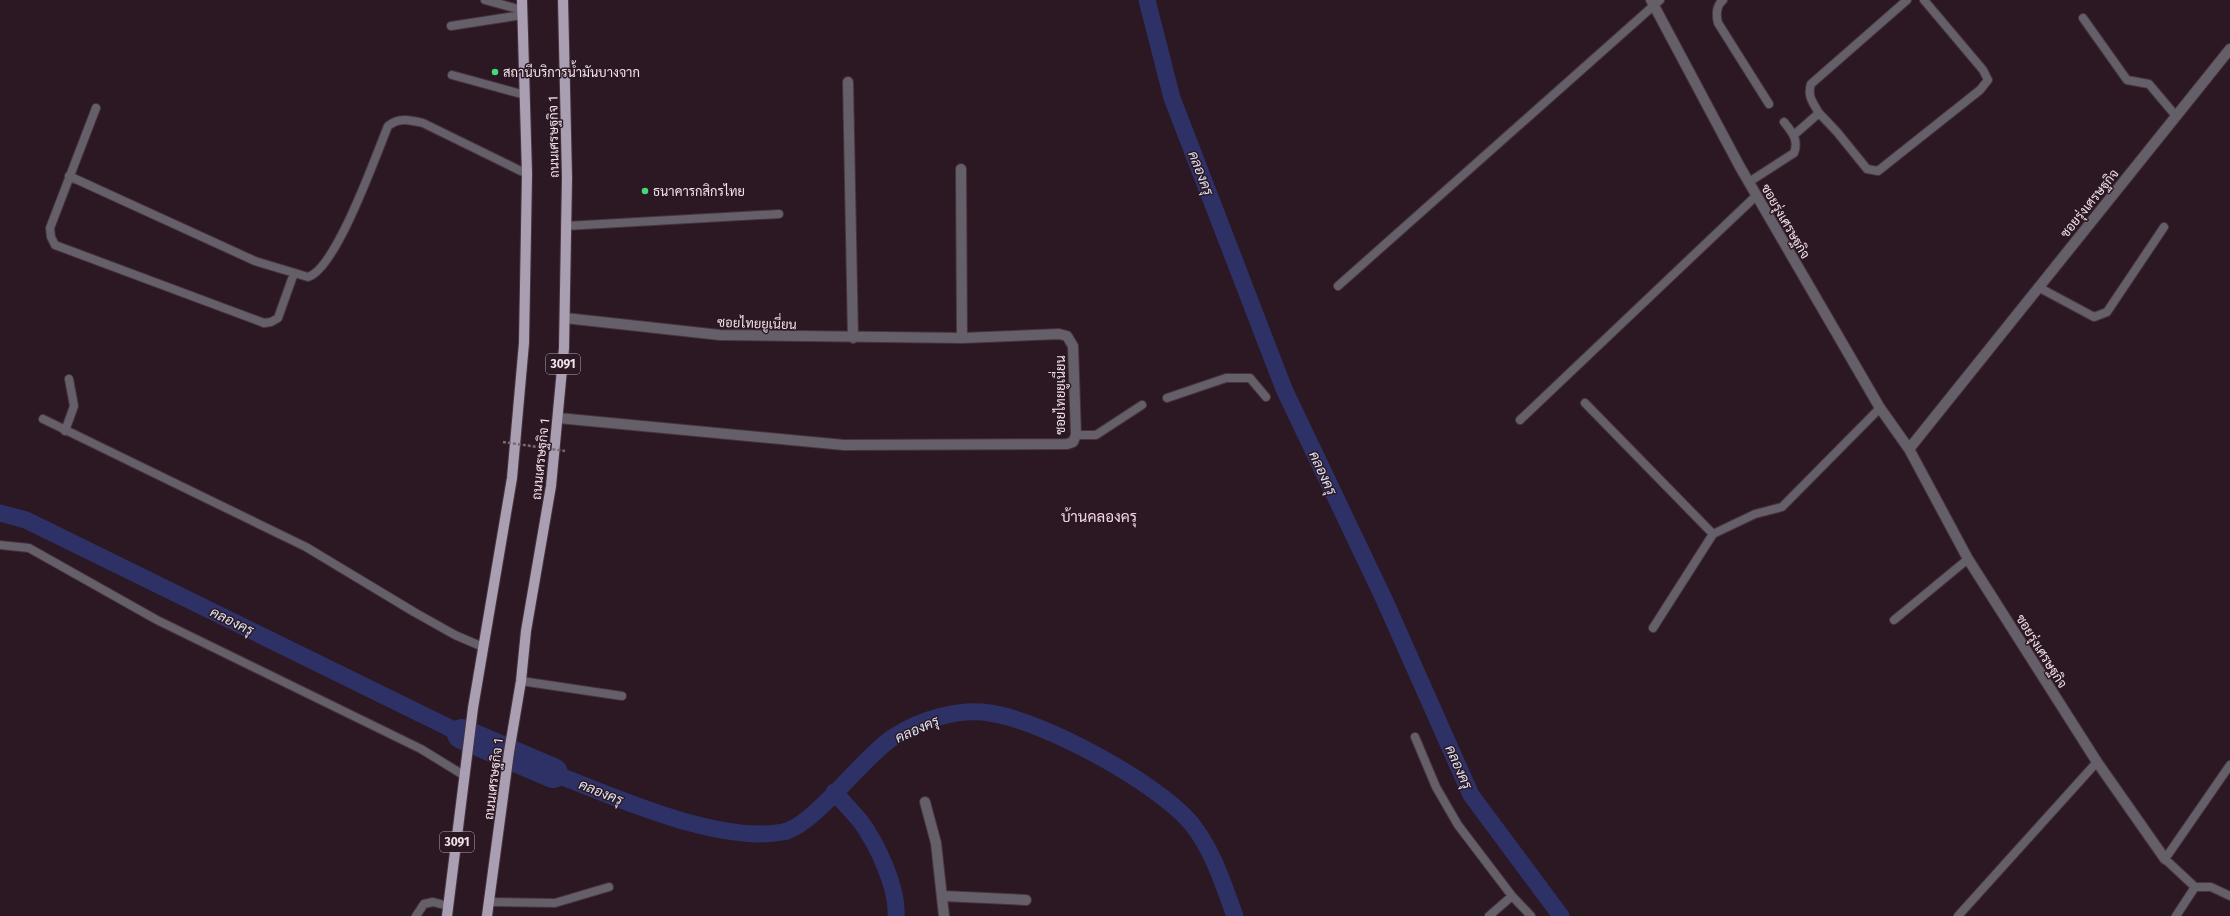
<svg xmlns="http://www.w3.org/2000/svg" width="2230" height="916" font-family="'Fira Sans',Sarabun,sans-serif">
<style>
.lines{fill:none;stroke-linecap:round;stroke-linejoin:round}
.canal{stroke:#2e3165;stroke-width:17}
.river{stroke:#2e3165;stroke-width:30}
.lane-casing{stroke:#47343f;stroke-width:10}
.street-casing{stroke:#47343f;stroke-width:12}
.primary-casing{stroke:#47343f;stroke-width:12}
.lane{stroke:#645f68;stroke-width:8}
.street{stroke:#645f68;stroke-width:10}
.primary{stroke:#aa9fb2;stroke-width:10}
.path-bridge{stroke:#796872;stroke-width:2.5;stroke-dasharray:3 2;stroke-linecap:butt}
.poi-dot{fill:#45d77a;stroke:#2b1823;stroke-width:1.5}
.labels{text-anchor:middle;stroke-width:3;stroke-linejoin:round;paint-order:stroke}
.shield{fill:#2b1823;stroke:#b5a5ae;stroke-width:1}
.shield-label{font-size:12px;font-weight:bold;fill:#f0e2e9}
.poi-label{font-size:13px;fill:#f0e2e9;stroke:#2b1823;text-anchor:start}
.street-label{font-size:13px;fill:#f0e2e9;stroke:#2b1823}
.water-label{font-size:14px;font-style:italic;fill:#dfe3f4;stroke:#2b1823}
.quarter-label{font-size:15px;fill:#f5d9e8;stroke:#2b1823}
</style>
<rect width="100%" height="100%" fill="#2b1823"/>
<g class="lines">
<!-- canal -->
<path class="canal" d="M1147,0L1172,98L1284,389L1384,599L1471,795L1561,916
M0,513L26,520L462,734
M553,773C613,797 719,844 783,832C814,826 864,755 895,736C922,719 959,708 990,713C1044,721 1156,782 1191,823C1213,850 1223,884 1235,916
M834,792C843,802 853,812 861,822C877,844 898,888 896,916"/>
<!-- river -->
<path class="river" d="M462,734L553,773"/>
<!-- lane casing -->
<g class="lane-casing">
<path id="lane" d="M485,0L522,10
M1723,0C1716,6 1716,15 1718,23L1769,104
M2083,18L2127,80L2149,84L2176,116
M451,26L522,15
M452,75L525,95
M96,108L50,228L51,237L55,245L264,323L271,322L278,318L294,273
M1819,113L1837,132L1867,169L1878,171L1980,90L1988,80L1983,70L1924,0
M1794,135L1819,113C1813,103 1807,96 1811,84L1907,0
M69,176L255,261L308,277C336,269 376,155 388,126C399,117 410,120 423,123L527,174
M1749,182L1794,153C1799,140 1792,132 1784,122
M566,226L779,214
M1338,286L1660,0
M2038,287L2094,317L2107,312L2164,227
M1167,398L1226,378H1250L1266,397
M1585,403L1713,534
M43,419L306,547L414,612L455,635L483,647
M1520,420L1757,195
M65,431L74,406L69,379
M1076,435H1096L1142,405
M0,545L29,548L157,620L421,749L465,776
M1894,620L1968,559
M1653,628L1713,534L1755,514L1782,507L1880,408
M521,681L622,696
M1415,737L1436,787L1458,825L1512,896L1531,916
M2195,887H2211L2230,896
M489,902L555,903L609,887
M416,916L424,904L433,902L448,906
M1489,916L1512,896
M1958,916L2097,762
M2176,916L2195,887L2165,859L2230,765"/>
</g>
<!-- street casing -->
<g class="street-casing">
<path id="street" d="M1651,0L1740,167L1880,408L1909,449L1968,559L2097,762L2165,859
M848,82L853,338
M961,169L962,338
M558,418L844,445L1067,444L1073,442L1076,435L1073,346L1067,336L1059,334L962,338L720,335L565,318
M1909,449L2230,49
M925,802L936,843L944,916
M943,896L1026,900"/>
</g>
<!-- primary casing -->
<g class="primary-casing">
<path id="primary" d="M447,916L473,708L512,478L524,343L527,174L522,0
M487,916L509,752L521,681L526,631L551,486L564,348L567,178L563,0"/>
</g>
<!-- lane -->
<use href="#lane" class="lane"/>
<!-- street -->
<use href="#street" class="street"/>
<!-- primary -->
<use href="#primary" class="primary"/>
<!-- path-bridge -->
<path class="path-bridge" d="M503,442L565,451"/>
</g>
<!-- markers -->
<g class="poi-dot">
<circle cx="495" cy="72" r="4"/>
<circle cx="645" cy="191" r="4"/>
</g>
<g class="labels">
<!-- shield labels -->
<g class="shield">
<rect x="546" y="354" width="34" height="20" rx="3"/>
<rect x="440" y="832" width="34" height="20" rx="3"/>
</g>
<g class="shield-label">
<text x="563" y="368">3091</text>
<text x="457" y="846">3091</text>
</g>
<!-- poi labels -->
<g class="poi-label">
<text x="503" y="77">สถานีบริการน้ำมันบางจาก</text>
<text x="653" y="196">ธนาคารกสิกรไทย</text>
</g>
<!-- street labels -->
<g class="street-label">
<text transform="translate(553 137) rotate(-91)" y="5">ถนนเศรษฐกิจ 1</text>
<text transform="translate(2089 203) rotate(-51)" y="5">ซอยรุ่งเศรษฐกิจ</text>
<text transform="translate(1786 221) rotate(60)" y="5">ซอยรุ่งเศรษฐกิจ</text>
<text transform="translate(757 323) rotate(2)" y="5">ซอยไทยยูเนี่ยน</text>
<text transform="translate(1060 395) rotate(-90)" y="5">ซอยไทยยูเนี่ยน</text>
<text transform="translate(540 459) rotate(-84)" y="5">ถนนเศรษฐกิจ 1</text>
<text transform="translate(2042 651) rotate(58)" y="5">ซอยรุ่งเศรษฐกิจ</text>
<text transform="translate(493 779) rotate(-83)" y="5">ถนนเศรษฐกิจ 1</text>
</g>
<!-- water labels -->
<g class="water-label">
<text transform="translate(1201 173) rotate(69)" y="5">คลองครุ</text>
<text transform="translate(1323 473) rotate(65)" y="5">คลองครุ</text>
<text transform="translate(232 621) rotate(26)" y="5">คลองครุ</text>
<text transform="translate(917 729) rotate(-24)" y="5">คลองครุ</text>
<text transform="translate(1459 767) rotate(66)" y="5">คลองครุ</text>
<text transform="translate(601 792) rotate(22)" y="5">คลองครุ</text>
</g>
<!-- quarter labels -->
<g class="quarter-label">
<text x="1099" y="522">บ้านคลองครุ</text>
</g>
</g>
</svg>
